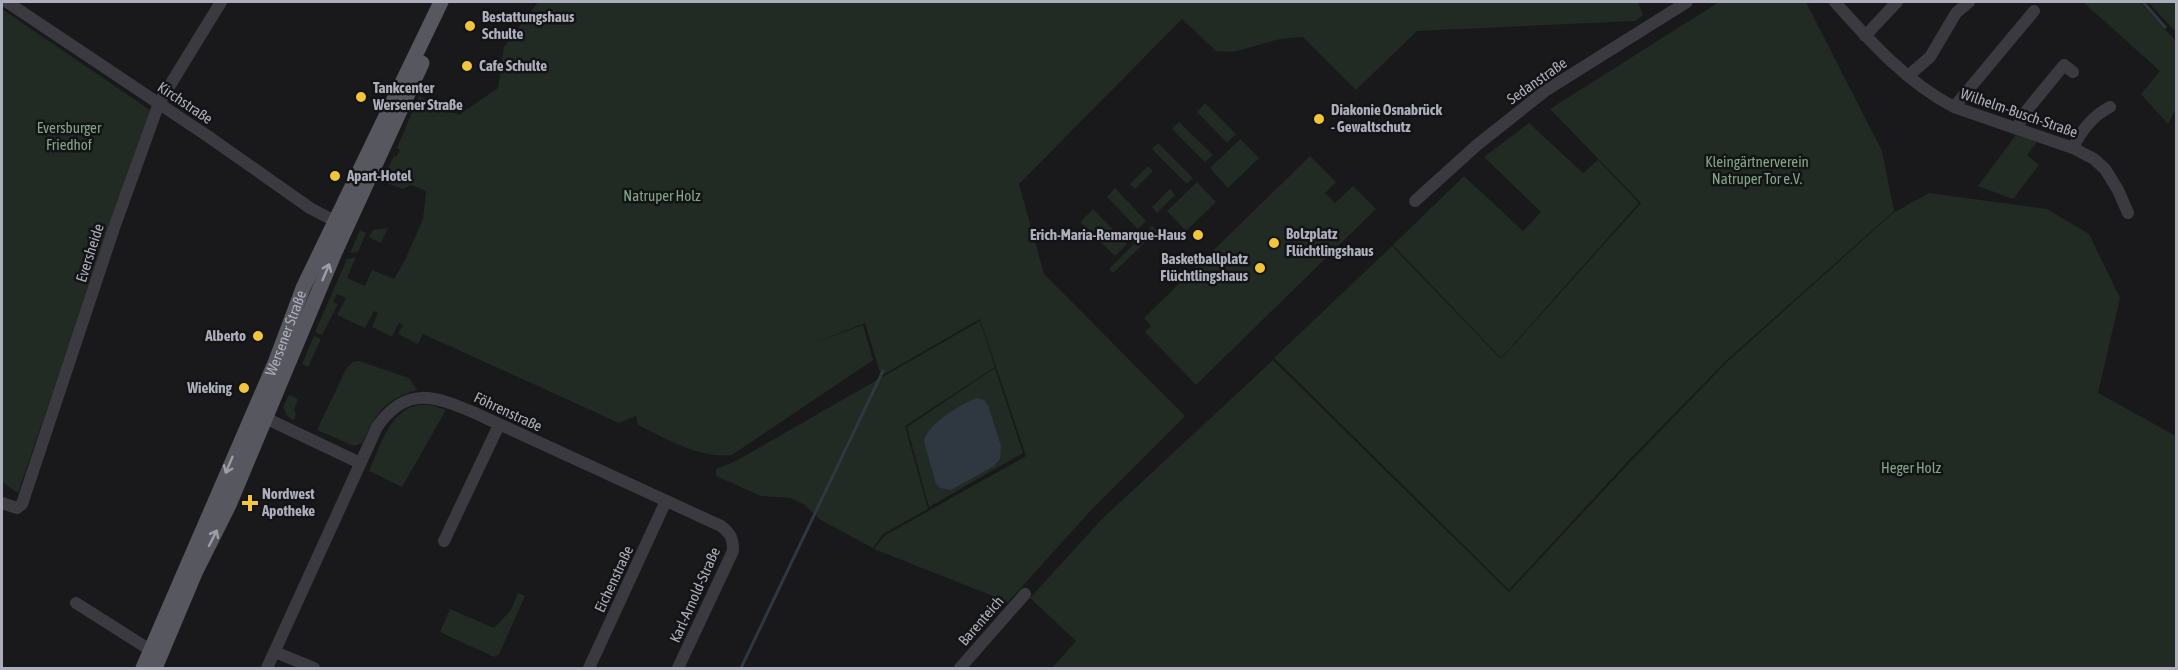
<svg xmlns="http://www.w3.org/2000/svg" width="2178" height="670" font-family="'Asap Condensed',sans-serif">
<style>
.green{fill:#212a23}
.water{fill:#2f3740}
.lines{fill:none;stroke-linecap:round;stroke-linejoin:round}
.stream{stroke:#2f3740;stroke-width:3}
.minor{stroke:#3a3a40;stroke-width:12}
.major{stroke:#56575f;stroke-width:15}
.oneway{stroke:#9b9da9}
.poi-dot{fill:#f3c53a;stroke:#141416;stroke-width:2}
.labels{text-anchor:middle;stroke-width:5;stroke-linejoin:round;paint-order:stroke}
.poi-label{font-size:15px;font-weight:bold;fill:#acafbb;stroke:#141416;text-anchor:start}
.street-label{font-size:15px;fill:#acafbb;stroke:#141416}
.park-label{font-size:15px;fill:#83a688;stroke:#141416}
</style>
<rect width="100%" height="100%" fill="#19191b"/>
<!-- green -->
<path class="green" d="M538,2H1638L1643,15L1635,21L1417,31L1356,90L1303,37L1280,39L1233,52L1216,51L1182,19L1019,184L1044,274L1185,416L1092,509L1008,602L874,549L884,536L1026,456L980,319L881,376L865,323L809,345L863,325L873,360L732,455C699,459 668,439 638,425L636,416L619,423L423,334L418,344L398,334L403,325L399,323L392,337L372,327L378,313L374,311L365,328L337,315L346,298L337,294L333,302L338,304L322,335L315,332L347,259L356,257L347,278L365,286L372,270L394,279L405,260L423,219L426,191L411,185L403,189L381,181L394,156L396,157L400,150L397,148L419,96L459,115L498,88L504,47Z
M1719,2H1805L1807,4L1882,151L1894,211L1727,360L1631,458L1509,590L1274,358L1392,246L1501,359L1641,203L1550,109Z
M2083,2H2140L2176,41V109L2168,124L2141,94L2160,71Z
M2148,2H2176V32Z
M2,9L150,110L18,493L2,482Z
M1205,103L1236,134L1227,143L1197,112Z
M1179,122L1213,155L1205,162L1172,129Z
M1529,123L1583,173L1598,160L1639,203L1501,358L1393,245L1464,176L1523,231L1541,212L1484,157Z
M2016,135L2037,142L2027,155L2039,165L2013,199L1978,186Z
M1240,139L1259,158L1228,188L1210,168Z
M1158,143L1193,178L1187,184L1152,149Z
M1310,156L1336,182L1325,193L1335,203L1353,186L1376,209L1196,385L1145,332L1151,326L1144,318Z
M1148,166L1153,171L1135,189L1130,184Z
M1197,182L1216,202L1186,231L1167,211Z
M1115,188L1146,221L1138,229L1107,197Z
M1170,189L1175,195L1157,213L1152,207Z
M1929,193L2047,209L2089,234L2120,298L2098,393L2176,436V668H1052L1076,641L1030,598L1102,519L1273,360L1509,592L1631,461L1727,362L1893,213Z
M1093,209L1127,244L1115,256L1080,222Z
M1152,226L1157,231L1113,273L1109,269Z
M388,228L381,243L369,237L373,230Z
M360,230L366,233L358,252L350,253Z
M980,321L995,367L905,426L928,509L883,534L873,548L819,519L805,505L790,498L761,496L716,476V469L736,461Z
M314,336L321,339L308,367L302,364Z
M359,361L409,378L417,390C384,399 376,414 362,443L354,446L317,430L346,369L353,362Z
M995,368L1023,453L929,507L907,427Z
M289,395L298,399L294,410L296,414L294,420L287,416L283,407Z
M418,405H431L446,410L402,487L369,471C380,447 389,411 418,405Z
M518,593L525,596L499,654L494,657L440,632L450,609L494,628L511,610Z"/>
<!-- water -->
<path class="water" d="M977,398L984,400L988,405L1001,446L1000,459L994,466L951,490L940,488L936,484L924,442C925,425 962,403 977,398Z"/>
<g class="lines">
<!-- stream -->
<path class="stream" d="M2143,2L2165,27
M741,668L883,371"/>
<!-- minor -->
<path class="minor" d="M7,2L209,137L310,208L342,225
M1835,2C1870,41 1906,82 1954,107L2073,148L2094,159L2105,169L2118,190L2128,213
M1865,36L1897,2
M1908,76L1930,57L1956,13L1969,2
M1954,107L2034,11
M2017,129L2023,115L2064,65L2073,72
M2073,148C2081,131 2094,115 2110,107
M1415,201L1477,145L1545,91L1687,2
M257,414L360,463
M2,503L17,508L22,504L114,228L159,103L221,2
M444,541L499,425
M76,603L158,655
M275,652L314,668
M267,668L377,427C406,385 435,396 475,413L721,526C731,534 733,538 733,551L678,668
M589,668L666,501
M960,668L1025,594"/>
<!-- major -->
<g class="major">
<path id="s1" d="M143,668L275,363L303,288L441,2"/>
<path d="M155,668L195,573L229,505L335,252L422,63"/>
</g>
</g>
<!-- one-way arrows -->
<defs><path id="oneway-shaft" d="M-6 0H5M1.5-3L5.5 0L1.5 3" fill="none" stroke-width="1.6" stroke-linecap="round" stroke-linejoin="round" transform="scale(1.5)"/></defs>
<g class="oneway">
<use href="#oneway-shaft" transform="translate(326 272) rotate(-67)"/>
<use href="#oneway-shaft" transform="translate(229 465) rotate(113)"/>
<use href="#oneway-shaft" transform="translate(213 538) rotate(-63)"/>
</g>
<!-- markers -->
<g class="poi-dot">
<circle cx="470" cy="26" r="6"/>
<circle cx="467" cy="66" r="6"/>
<circle cx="361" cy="97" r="6"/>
<circle cx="1319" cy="119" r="6"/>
<circle cx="335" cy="176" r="6"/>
<circle cx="1198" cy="235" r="6"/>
<circle cx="1274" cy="243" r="6"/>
<circle cx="1260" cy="268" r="6"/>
<circle cx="258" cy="336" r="6"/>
<circle cx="244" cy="388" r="6"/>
<path d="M247 494h6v6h6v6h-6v6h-6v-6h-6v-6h6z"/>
</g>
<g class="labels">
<!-- poi labels -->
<g class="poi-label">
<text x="482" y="22">Bestattungshaus<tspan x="482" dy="17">Schulte</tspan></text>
<text x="479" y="71">Cafe Schulte</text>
<text x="373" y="93">Tankcenter<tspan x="373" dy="17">Wersener Straße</tspan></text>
<text x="1331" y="115">Diakonie Osnabrück<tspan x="1331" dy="17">- Gewaltschutz</tspan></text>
<text x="347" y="181">Apart-Hotel</text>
<text x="1286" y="239">Bolzplatz<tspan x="1286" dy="17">Flüchtlingshaus</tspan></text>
<text x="1186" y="240" text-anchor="end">Erich-Maria-Remarque-Haus</text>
<text x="1248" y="264" text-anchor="end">Basketballplatz<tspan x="1248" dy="17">Flüchtlingshaus</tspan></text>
<text x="246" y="341" text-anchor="end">Alberto</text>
<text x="232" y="393" text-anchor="end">Wieking</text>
<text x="262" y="499">Nordwest<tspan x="262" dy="17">Apotheke</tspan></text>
</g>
<!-- street labels -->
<g class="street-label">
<text transform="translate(1537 81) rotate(-35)" y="5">Sedanstraße</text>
<text transform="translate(185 103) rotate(34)" y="5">Kirchstraße</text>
<text transform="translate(2019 113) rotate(19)" y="5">Wilhelm-Busch-Straße</text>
<text transform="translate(90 253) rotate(-72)" y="5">Eversheide</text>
<text dy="5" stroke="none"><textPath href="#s1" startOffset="364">Wersener Straße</textPath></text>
<text transform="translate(508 412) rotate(25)" y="5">Föhrenstraße</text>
<text transform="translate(614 579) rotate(-65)" y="5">Eichenstraße</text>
<text transform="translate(695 595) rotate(-66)" y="5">Karl-Arnold-Straße</text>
<text transform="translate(981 621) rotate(-49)" y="5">Barenteich</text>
</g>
<!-- park labels -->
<g class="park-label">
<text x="69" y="133">Eversburger<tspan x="69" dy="17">Friedhof</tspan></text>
<text x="1757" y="167">Kleingärtnerverein<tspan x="1757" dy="17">Natruper Tor e.V.</tspan></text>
<text x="662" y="201">Natruper Holz</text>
<text x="1911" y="473">Heger Holz</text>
</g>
</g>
<!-- border -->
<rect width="2178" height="670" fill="none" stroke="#acafbb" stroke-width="6"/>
</svg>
